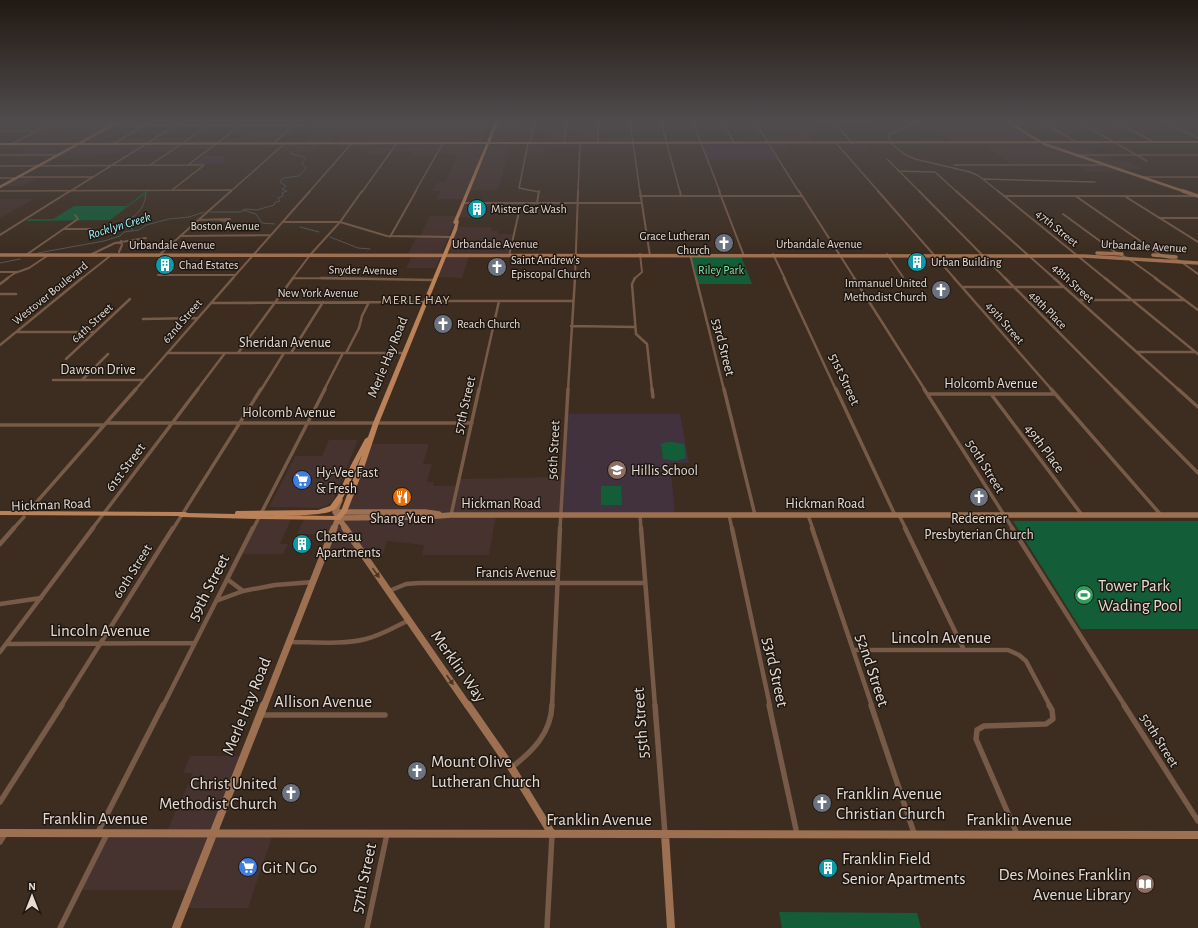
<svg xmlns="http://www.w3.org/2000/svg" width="1198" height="928" font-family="'Alegreya Sans',sans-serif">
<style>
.commercial{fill:#46322e}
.education{fill:#42323e}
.green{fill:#135d38}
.water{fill:#102021;stroke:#505856}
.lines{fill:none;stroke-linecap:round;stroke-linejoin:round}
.stream{stroke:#505856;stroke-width:1}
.street-far5{stroke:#775a47;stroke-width:1.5}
.street-far4{stroke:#775a47;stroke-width:2}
.street-far3{stroke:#775a47;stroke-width:2.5}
.street-far2{stroke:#775a47;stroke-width:3.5}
.street-far1{stroke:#775a47;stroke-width:4.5}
.street{stroke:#775a47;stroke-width:5.5}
.secondary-far4{stroke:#9d7051;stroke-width:2.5}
.secondary-far3{stroke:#9d7051;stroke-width:3.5}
.secondary-far2{stroke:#9d7051;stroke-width:5.5}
.secondary-far1{stroke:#9d7051;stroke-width:7}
.secondary{stroke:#9d7051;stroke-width:8}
.primary{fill:#bb8159;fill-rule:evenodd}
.oneway{fill:#4a3627}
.labels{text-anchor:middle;stroke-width:3;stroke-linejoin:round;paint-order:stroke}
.far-poi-label{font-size:12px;fill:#e5dbd3;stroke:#1e1711;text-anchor:start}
.far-street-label{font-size:12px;fill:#e5dbd3;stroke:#1e1711}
.far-park-label{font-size:12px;fill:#79e6a6;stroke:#1e1711}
.far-water-label{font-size:13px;font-style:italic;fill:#a0f4fa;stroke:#1e1711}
.far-neighbourhood-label{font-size:13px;letter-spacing:1px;fill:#d8c5b4;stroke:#1e1711}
.street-label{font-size:14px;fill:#e5dbd3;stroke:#1e1711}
.poi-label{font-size:14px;fill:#e5dbd3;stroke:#1e1711;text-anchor:start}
.near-poi-label{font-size:17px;fill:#e5dbd3;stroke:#1e1711;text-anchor:start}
.near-street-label{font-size:17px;fill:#e5dbd3;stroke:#1e1711}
</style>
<rect width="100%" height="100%" fill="#3c2d20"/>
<!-- commercial -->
<path class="commercial" d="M317,122H490L482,142H340L337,140L342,137L317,132L312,127Z
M497,122H521L524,124L523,129H531L530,134H518L517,138H548L549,133H563V136H580L581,132H596L598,134V138L629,137L633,150L580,152L579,147H545L544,153H526L528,144L489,143Z
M952,124H978L983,127H1016L1041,142H1099L1109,148L1086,149L1096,155H1105L1115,161H1128L1143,169H1120L1128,172H1089L1077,165L1010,164L980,142H954L936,128H941Z
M50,125H145L139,128H124L105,140L191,137L188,140L219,141L224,138H241L248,132H284L271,143H219L209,149H173L169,152L100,154L93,158H54L58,155H15L25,150L0,149Z
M797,132H809L817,143H785L789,149H771L765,138L800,136Z
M317,134L333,137H334L328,142H305L311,136Z
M285,144H321L313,152H293L296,149H279Z
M340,144H484L476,167L488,144H511L498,190H469L465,199H437L441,191H433L437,183H445L458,155L439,153L435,155H412L413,152L366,154L369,150L336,148Z
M840,144H865L870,150H845Z
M18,177H39L22,186H1Z
M0,199H34L0,218Z
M464,203H489L484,217H458L451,230L436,268H406L412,256H407L416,237L420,236L430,216H458Z
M455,227H492L491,231H499L498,234H514L509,254H445Z
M444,256H469L462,278L435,277Z
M906,256H958L964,263H941L943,266H914Z
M329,440H358L333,501L326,506L319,508L269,507L295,456H322Z
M369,444H429L423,464H432L427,482H434L433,486H458L459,479L564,477L561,515H496L489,555H422L424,545L387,541L383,554H324L332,534H297L305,517H424L344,512Z
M259,517H292L280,544H288L283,554H240Z
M190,756H244L213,833L273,834L248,908H183L190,890H79L108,833H166L193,773H183Z"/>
<!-- education -->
<path class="education" d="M700,143H768L778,160H707Z
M204,156H227L223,159L226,160L221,164H193Z
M567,414H680L689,463H670L675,515H561Z"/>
<!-- green -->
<path class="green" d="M146,191H149L110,220L26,221L29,219H53L74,206H127Z
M690,256H741L752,284H697Z
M667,442H673L684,444L686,458L676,461L663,459L661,444Z
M601,486H621L622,505H601Z
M1013,521H1198V629H1081Z
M779,912L917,913L921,928H782Z"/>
<!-- water -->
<path class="water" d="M1078,588L1087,590L1092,596L1091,599C1084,602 1077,598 1074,591Z"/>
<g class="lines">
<!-- stream -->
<path class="stream" d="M243,210L256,214L262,223L275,224
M210,212H241L245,209L257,210L274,205L275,202L280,201L278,198L283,196L282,193L287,191L282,189L286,186L280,182L283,178L299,176L306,168L302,163L306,158L290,153L292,151
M300,227L319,232
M132,231V228L122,224C135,216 144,211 146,194
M330,237L358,248L370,249
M38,253L104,241L120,236L124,232L139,230L146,225L169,219L189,217L204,212
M0,263L20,259"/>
<!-- street-far5 -->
<path class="street-far5" d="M598,122V143
M630,122L640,192
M661,122L680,192
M693,122L720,192
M724,122L734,143
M755,122L799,192
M816,122H871
M1042,122L1076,142
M1079,122L1147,161
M1115,122L1154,142
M1165,122L1198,138
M835,123L852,143
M50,125H305
M0,131H38
M528,143L519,188L539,192
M530,143L535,122
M564,143L567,122
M836,143L879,192
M891,143L904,154L915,159L970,172L979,176L999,192
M891,143L888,135L918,122
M11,144L55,122
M113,144L150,122
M273,144L294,124
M0,155H59
M1076,155H1198
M887,159L920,192
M150,165L208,126
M188,165L241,125
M954,165H1105
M0,166L204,165
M898,171L935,172L957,192
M18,177H93
M1141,177H1198
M0,178H17
M983,179L1095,182
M172,190L203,166
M0,191L231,190
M69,192L181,122
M230,192L284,144
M309,192L352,143
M362,192L397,143
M415,192L443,143
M578,192L580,143"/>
<!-- street-far4 -->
<path class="street-far4" d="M640,191L650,256
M680,191L681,196
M719,191L744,256
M799,191L855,279
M878,191L955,279
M919,191L1006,279
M956,191L1055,279
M998,191L1106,279
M640,196H801
M1004,196H1197
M1077,197L1162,256L1180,261L1198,274
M1126,197L1198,242
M464,203H641
M537,203L539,191
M1063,214L1115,252L1129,259L1157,279
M1159,218H1198
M198,220L230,219L225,221L220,220
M283,222H341
M340,222L387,236L452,237
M65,229H92
M0,235L70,191
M180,236L271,235
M390,237L416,191
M119,252L122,245L121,241
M690,254L696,279
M773,254L785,279
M887,254L903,277
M26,255L78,219L75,215
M90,255L115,243L146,238
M158,256L231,191
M509,256L519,212
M0,272H18
M158,275H235
M293,278L391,279
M6,279L15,273L29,268L47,256
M81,279L110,256
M232,279L310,191
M292,279L310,255L340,222L362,191
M575,279L578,191
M634,279L642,272L640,254"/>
<!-- street-far3 -->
<path class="street-far3" d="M321,278L433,280
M635,278L632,284L636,334L647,344L652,390
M696,278L724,390
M784,278L836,390
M854,278L925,390
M954,278L1052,390
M1005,278L1116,390
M1054,278L1179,390
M1105,278L1198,354
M1155,278L1198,310
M0,284L8,278
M962,287H1064
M0,294H16
M1079,300H1183
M425,301H573
M212,303L424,302
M143,319L198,318
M571,326L635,327
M16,332H95
M0,345L82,278
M1137,352H1195
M167,353H404
M238,353L293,278
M291,353L323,302
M346,353L359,328L362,316L369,302
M66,359L130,299
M53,380H143
M82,380L108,354
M135,390L233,278
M197,390L225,353
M261,390L284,353
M324,390L343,353
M479,390L499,301
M568,390L575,278"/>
<!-- street-far2 -->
<path class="street-far2" d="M652,389L653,397
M724,389L755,515
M836,389L895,515
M924,389L1013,529
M1051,389L1161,515
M1115,389L1198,473
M1178,389L1198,407
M927,394H1055
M991,394L1082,515
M106,423H472
M0,425H104
M27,513L136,389
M451,515L479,389
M640,515L641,529
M729,515L732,529
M808,515L813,529
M899,515L906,529
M13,529L24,517
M92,529L198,389
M173,529L261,389
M253,529L325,389
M560,529L568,389"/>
<!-- street-far1 -->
<path class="street-far1" d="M641,528L655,706
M732,528L770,706
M812,528L872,706
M905,528L964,650
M1012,528L1125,706
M0,544L14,528
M227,579L243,591
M389,591L406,584L419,583H645
M216,601L243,591L275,585L313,582
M0,604L41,598
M289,642C314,642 342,645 366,639C382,635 395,627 409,620
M6,644L194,643
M853,650H1008L1019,655L1026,661L1050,706
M0,652L93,528
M61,706L173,528
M163,706L253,528
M552,706L560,528"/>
<!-- street -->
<path class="street" d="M655,705L665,834
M769,705L797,834
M871,705L914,833
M1124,705L1198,821
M260,715H385
M512,767C533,751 551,733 552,705
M0,802L62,705
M98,832L163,705
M1017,834L976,739L977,730L984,726L1046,724L1053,719L1052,710L1049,705
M0,842L5,834
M60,928L107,834
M367,928L387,834
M547,928L552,835"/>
<!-- secondary-far4 -->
<path class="secondary-far4" d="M1008,122L1044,144L1186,192
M0,187L118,122"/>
<!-- secondary-far3 -->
<path class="secondary-far3" d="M1183,191L1198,196
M1097,253L1122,254
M0,255L1084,256L1198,263
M1153,255L1176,257"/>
<!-- secondary-far2 -->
<path class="secondary-far2" d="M340,500L335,512L346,529
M340,512H425L439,514
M338,518L424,517L451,515H1198
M334,529L338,518"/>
<!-- secondary-far1 -->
<path class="secondary-far1" d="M345,528L468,706
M264,706L334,528"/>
<!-- secondary -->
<path class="secondary" d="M468,705L511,767L552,834
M0,833L1198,835
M665,834L671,928
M176,928L264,705"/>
<!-- primary -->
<path class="primary" d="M495,122H498L490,142L1198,141V143L489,144L458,220L459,221L457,230L379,423L365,465L347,512L340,520L259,519L181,517L178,516L0,515V511L185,512L188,513L235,514V513L236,511H238L318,510L330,506L338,495L351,465L365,439L368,437L373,423L453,230L455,224L453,223L486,144L0,145V143L487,142ZM362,455L341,511L336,516L266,515C281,515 322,517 334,510C343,504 356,467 362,455Z"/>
</g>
<!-- one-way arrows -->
<defs><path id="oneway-solid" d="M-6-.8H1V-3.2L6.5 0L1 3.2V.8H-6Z"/></defs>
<g class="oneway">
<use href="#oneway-solid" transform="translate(376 573) rotate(55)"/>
<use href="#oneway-solid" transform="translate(450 680) rotate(55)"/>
</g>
<!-- sky -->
<linearGradient id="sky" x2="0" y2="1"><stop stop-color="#211912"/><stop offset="0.48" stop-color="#504c4e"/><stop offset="1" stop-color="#504c4e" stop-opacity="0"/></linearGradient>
<rect width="1198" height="252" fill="url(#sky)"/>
<!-- icons -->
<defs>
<g id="building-disc" transform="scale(1)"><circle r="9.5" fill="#0f9aa8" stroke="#1e1711"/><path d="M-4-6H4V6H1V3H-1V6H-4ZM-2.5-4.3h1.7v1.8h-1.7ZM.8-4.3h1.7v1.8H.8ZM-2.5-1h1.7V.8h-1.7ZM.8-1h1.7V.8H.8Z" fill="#fff"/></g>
<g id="church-disc" transform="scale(1)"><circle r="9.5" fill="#6b7280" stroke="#1e1711"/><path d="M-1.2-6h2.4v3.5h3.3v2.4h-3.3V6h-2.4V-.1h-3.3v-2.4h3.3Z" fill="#fff"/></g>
<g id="school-disc" transform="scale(1)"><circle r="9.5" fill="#8d6e63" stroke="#1e1711"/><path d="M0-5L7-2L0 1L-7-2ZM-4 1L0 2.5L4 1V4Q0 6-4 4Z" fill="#fff"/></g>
<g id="supermarket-disc" transform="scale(1)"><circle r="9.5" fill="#3f7fe0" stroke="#1e1711"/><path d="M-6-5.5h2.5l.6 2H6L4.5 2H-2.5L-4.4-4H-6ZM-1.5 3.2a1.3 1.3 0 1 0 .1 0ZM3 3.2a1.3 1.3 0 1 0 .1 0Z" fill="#fff"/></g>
<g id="restaurant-disc" transform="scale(1)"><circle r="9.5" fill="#e8710a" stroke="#1e1711"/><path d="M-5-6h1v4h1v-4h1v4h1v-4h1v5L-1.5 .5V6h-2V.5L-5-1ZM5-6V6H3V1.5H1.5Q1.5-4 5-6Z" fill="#fff"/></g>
<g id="stadium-disc" transform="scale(1)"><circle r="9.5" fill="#2e9e5b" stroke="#1e1711"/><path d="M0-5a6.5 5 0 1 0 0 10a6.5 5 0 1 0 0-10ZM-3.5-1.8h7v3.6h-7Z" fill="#fff"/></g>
<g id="library-disc" transform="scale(1)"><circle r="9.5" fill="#8d6e63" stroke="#1e1711"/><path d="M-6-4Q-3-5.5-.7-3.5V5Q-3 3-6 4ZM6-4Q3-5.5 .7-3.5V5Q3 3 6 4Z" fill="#fff"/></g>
</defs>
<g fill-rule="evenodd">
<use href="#building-disc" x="477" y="209"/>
<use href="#church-disc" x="724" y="243"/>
<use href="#building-disc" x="917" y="262"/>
<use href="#building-disc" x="165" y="265"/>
<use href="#church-disc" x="497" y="267"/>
<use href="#church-disc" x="941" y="290"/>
<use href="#church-disc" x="443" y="324"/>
<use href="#school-disc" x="617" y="470"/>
<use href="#supermarket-disc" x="302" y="480"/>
<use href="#restaurant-disc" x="402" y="497"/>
<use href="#church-disc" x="979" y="497"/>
<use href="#building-disc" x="302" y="544"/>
<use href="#stadium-disc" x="1084" y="595"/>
<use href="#church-disc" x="417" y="771"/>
<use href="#church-disc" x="291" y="793"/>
<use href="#church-disc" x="822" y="803"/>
<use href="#supermarket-disc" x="248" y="867"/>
<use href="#building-disc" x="828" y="868"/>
<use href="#library-disc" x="1145" y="884"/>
</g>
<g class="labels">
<!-- far-poi labels -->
<g class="far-poi-label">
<text x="491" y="213">Mister Car Wash</text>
<text x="710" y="240" text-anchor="end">Grace Lutheran<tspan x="710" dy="14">Church</tspan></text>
<text x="511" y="264">Saint Andrew's<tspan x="511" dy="14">Episcopal Church</tspan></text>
<text x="931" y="266">Urban Building</text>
<text x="179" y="269">Chad Estates</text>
<text x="927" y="287" text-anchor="end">Immanuel United<tspan x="927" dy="14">Methodist Church</tspan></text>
<text x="457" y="328">Reach Church</text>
</g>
<!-- far-street labels -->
<g class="far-street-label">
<text x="225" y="230">Boston Avenue</text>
<text transform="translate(1057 228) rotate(39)" y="4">47th Street</text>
<text x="495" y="248">Urbandale Avenue</text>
<text x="819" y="248">Urbandale Avenue</text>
<text x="172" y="249">Urbandale Avenue</text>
<text transform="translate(1144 246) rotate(3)" y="4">Urbandale Avenue</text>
<text transform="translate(363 270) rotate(1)" y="4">Snyder Avenue</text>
<text transform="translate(1073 283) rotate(42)" y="4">48th Street</text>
<text transform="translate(50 293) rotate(-39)" y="4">Westover Boulevard</text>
<text x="318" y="297">New York Avenue</text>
<text transform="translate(1048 310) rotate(45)" y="4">48th Place</text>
<text transform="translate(182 321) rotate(-49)" y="4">62nd Street</text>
<text transform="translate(92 323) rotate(-43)" y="4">64th Street</text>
<text transform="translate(1005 323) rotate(49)" y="4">49th Street</text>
</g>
<!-- far-park labels -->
<g class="far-park-label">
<text x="721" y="274">Riley Park</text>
</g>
<!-- far-water labels -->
<g class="far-water-label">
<text transform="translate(119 225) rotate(-17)" y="5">Rocklyn Creek</text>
</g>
<!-- far-neighbourhood labels -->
<g class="far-neighbourhood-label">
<text x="416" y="304">MERLE HAY</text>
</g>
<!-- street labels -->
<g class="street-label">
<text x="285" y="347">Sheridan Avenue</text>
<text transform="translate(724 347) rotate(76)" y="5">53rd Street</text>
<text transform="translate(387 357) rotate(-68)" y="5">Merle Hay Road</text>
<text x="98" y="374">Dawson Drive</text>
<text transform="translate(845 379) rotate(65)" y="5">51st Street</text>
<text x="991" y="388">Holcomb Avenue</text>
<text transform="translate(464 405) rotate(-77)" y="5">57th Street</text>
<text x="289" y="417">Holcomb Avenue</text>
<text transform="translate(1045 448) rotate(53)" y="5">49th Place</text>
<text transform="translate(553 450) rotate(-87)" y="5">56th Street</text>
<text transform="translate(986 466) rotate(58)" y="5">50th Street</text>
<text transform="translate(125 467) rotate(-53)" y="5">61st Street</text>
<text x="501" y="508">Hickman Road</text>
<text x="825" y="508">Hickman Road</text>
<text transform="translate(51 504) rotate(-2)" y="5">Hickman Road</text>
<text transform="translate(132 571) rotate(-58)" y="5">60th Street</text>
<text x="516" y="577">Francis Avenue</text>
<text transform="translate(1160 740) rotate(58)" y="5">50th Street</text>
</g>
<!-- poi labels -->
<g class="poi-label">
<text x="631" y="475">Hillis School</text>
<text x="316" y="477">Hy-Vee Fast<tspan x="316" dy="16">&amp; Fresh</tspan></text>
<text x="402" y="523" text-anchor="middle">Shang Yuen</text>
<text x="979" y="523" text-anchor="middle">Redeemer<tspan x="979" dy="16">Presbyterian Church</tspan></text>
<text x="316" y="541">Chateau<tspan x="316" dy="16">Apartments</tspan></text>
</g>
<!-- near-poi labels -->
<g class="near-poi-label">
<text x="1098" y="591">Tower Park<tspan x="1098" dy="20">Wading Pool</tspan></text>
<text x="431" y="767">Mount Olive<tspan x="431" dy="20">Lutheran Church</tspan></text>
<text x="277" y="789" text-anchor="end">Christ United<tspan x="277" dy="20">Methodist Church</tspan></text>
<text x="836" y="799">Franklin Avenue<tspan x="836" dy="20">Christian Church</tspan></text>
<text x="842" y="864">Franklin Field<tspan x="842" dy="20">Senior Apartments</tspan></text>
<text x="262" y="873">Git N Go</text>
<text x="1131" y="880" text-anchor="end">Des Moines Franklin<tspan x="1131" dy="20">Avenue Library</tspan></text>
</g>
<!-- near-street labels -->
<g class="near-street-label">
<text transform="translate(208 587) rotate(-63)" y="6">59th Street</text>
<text x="100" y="636">Lincoln Avenue</text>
<text x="941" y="643">Lincoln Avenue</text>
<text transform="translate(459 666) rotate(55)" y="6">Merklin Way</text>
<text transform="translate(873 670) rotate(72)" y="6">52nd Street</text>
<text transform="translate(776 672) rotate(78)" y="6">53rd Street</text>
<text x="323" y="707">Allison Avenue</text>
<text transform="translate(246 706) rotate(-68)" y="6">Merle Hay Road</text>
<text transform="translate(640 723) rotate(-94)" y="6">55th Street</text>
<text x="95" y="824">Franklin Avenue</text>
<text x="599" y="825">Franklin Avenue</text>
<text x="1019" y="825">Franklin Avenue</text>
<text transform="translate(363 878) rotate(-78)" y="6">57th Street</text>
</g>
</g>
<!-- north arrow -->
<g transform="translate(32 896)" stroke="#1e1711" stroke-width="3" paint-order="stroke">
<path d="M0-3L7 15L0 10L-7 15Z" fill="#e5dbd3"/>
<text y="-6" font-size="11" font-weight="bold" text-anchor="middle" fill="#e5dbd3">N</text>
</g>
</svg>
